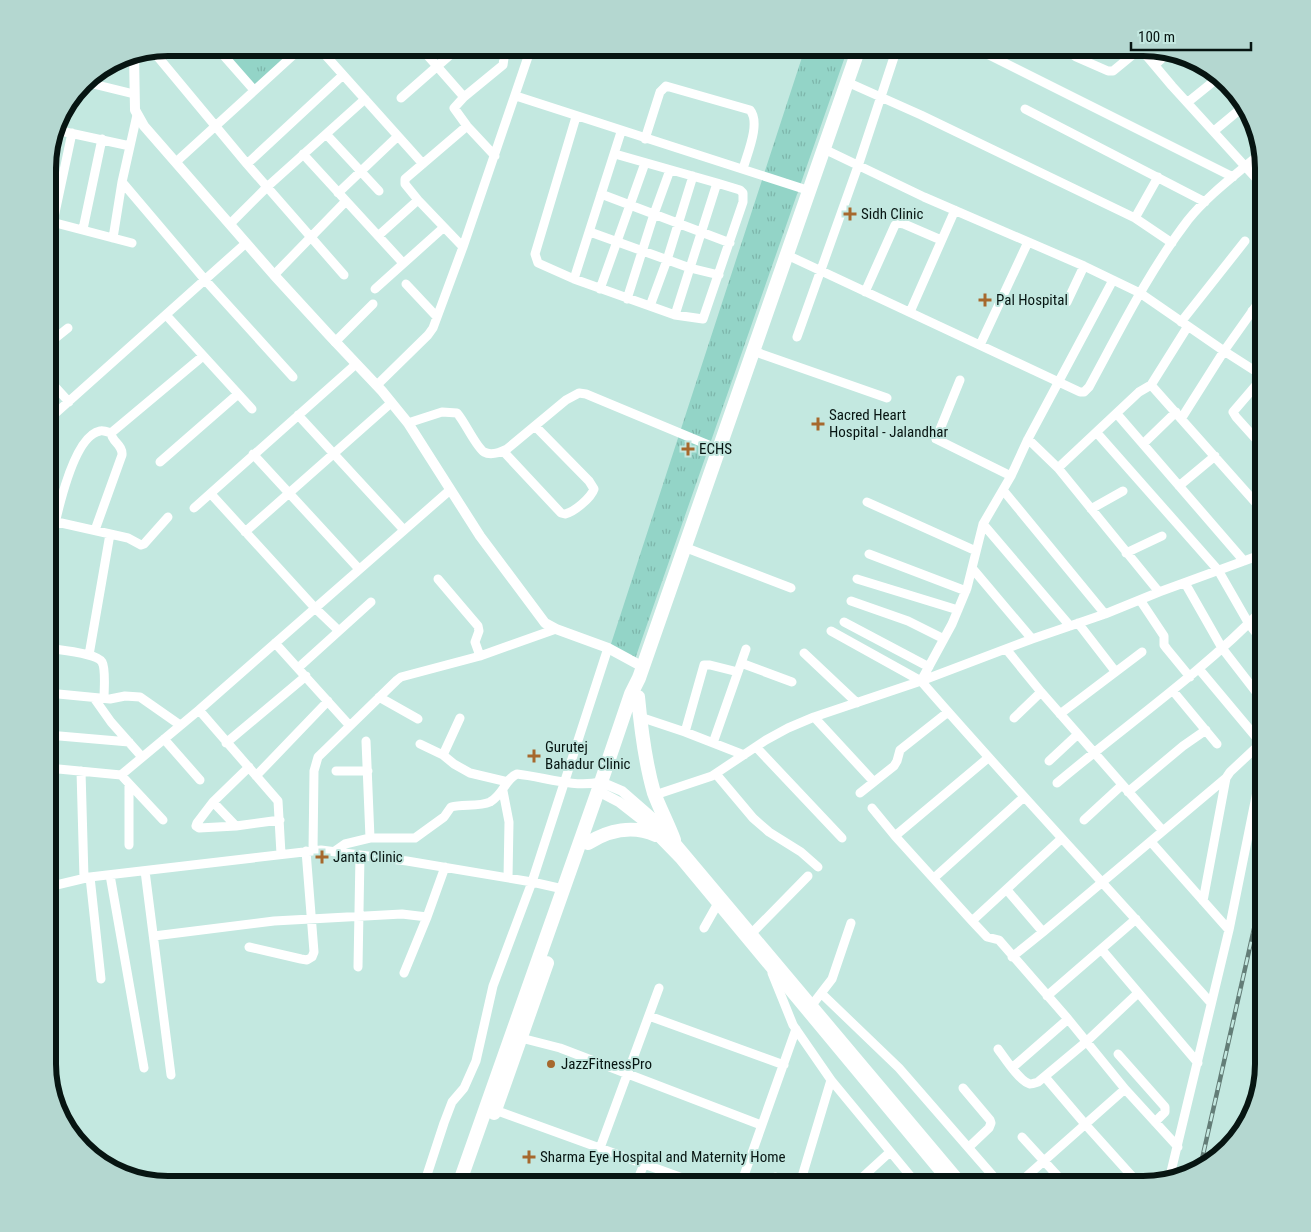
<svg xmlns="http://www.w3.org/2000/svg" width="1311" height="1232" font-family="'Roboto Condensed',sans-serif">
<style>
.grass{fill:url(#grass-tufts)}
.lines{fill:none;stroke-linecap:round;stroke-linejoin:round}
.minor{stroke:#fff;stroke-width:9}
.tertiary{stroke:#fff;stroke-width:10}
.primary{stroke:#fff;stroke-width:14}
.rail-casing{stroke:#637d77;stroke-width:4.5}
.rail{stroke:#c3e8e0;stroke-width:2.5;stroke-dasharray:8;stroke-linecap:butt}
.poi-dot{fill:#a6682d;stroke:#c3e8e0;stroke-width:2}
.labels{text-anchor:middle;stroke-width:4;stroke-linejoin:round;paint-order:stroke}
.poi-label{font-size:15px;fill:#071512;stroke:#c3e8e0;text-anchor:start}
.rim{fill:none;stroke:#071512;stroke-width:6}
</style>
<defs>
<pattern id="grass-tufts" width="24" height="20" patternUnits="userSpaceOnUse" patternTransform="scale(1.25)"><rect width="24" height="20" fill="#93d4c7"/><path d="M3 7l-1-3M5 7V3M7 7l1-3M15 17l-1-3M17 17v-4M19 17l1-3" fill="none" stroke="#7db5aa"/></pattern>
</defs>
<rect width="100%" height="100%" fill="#c3e8e0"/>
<!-- grass -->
<path class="grass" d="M240,48H300L255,89L228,58Z
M805,48H848L635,659L610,647Z"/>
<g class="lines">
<!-- minor -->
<path class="minor" d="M217,48L254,90
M319,48L423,164
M421,48L464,97
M975,48L1233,177
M1064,48L1076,57L1108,71H1113L1141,48
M1140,48L1172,86L1263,186
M153,51L247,164L344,275
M224,55L233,48
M1155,65L1169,52
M85,82L134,94
M847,82L921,115L1135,218L1172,243
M516,96L810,191
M401,98L458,48
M1188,102L1219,77
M1025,109L1205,202
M56,130L130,146
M1214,131L1244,106
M621,132L574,279L675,315L703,319L743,202V193L740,190L717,183
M326,134L379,191
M645,139L660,92L666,86L750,110C761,123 747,154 743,169
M824,149L924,197L1084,266L1140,293L1224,351L1263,376
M303,154L403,263
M615,154L717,183L675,315
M495,156L467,126L454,108L464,97L503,65L504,58L497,48
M176,162L301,48
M247,164L343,75
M122,182L206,281L293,377
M338,193L398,136
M601,194L730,243
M418,200L405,184V179L467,126
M1135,218L1158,177
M48,221L132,243
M53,222L72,133
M230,224L267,187L365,99
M83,229L102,139
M590,232L690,268L719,275
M378,236L418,200L463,247
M113,238L122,182L137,115
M787,255L1080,392H1084L1089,387C1120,330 1149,271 1188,220C1209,194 1237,174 1261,153
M274,275L346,201
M574,279L538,263L535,254L576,117
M1113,280L1028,439L1011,476L983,524L967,588L952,624L921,681C1016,790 1115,895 1211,1003
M406,284L437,317
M375,289L443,228
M600,289L645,163
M865,292L895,225L899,223L904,224L941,240
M627,299L654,214L670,170
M1067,302L1084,266
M650,306L667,260L693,176
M1252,311L1263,319
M910,312L955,210
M167,316L252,409
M1181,322L1245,241
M1188,326L1151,385L1263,511
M797,337L858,166L897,48
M335,342L373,304
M48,344L68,328
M980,345L1028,242
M753,351L887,398
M1263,377L1233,412L1236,417L1263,447
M48,379L69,402
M960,380L936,439L1011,476
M377,385L428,335L433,328L463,247L531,48
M1151,385L1139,392L1058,468L1159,592
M1117,414L1244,561
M298,415L404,530
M1181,419L1224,351L1263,296
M48,420L246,243
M408,423L442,412L457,413C465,422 476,447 484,452C491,456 501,452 507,449L566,400L579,393L586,394L718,449
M1097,433L1218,570L1249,624L1263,642
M1028,439L1058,468
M1143,444L1176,412
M503,451L561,513L565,514C574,512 591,498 594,489L589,481L535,426
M253,454L359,569
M160,462L238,394
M1179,486L1215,456
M1003,490L1105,614
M211,494L315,608L339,631
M867,502L976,551
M194,508L356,364
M1091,509L1123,491
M48,520L128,538L141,545L144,544L168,517
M983,524L1070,626
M95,530L122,455C123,445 112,442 111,433L203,356
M245,532L391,403
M684,547L791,588
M1126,553L1162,536
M869,554L966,591
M48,557C53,531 71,436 100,431C103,430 108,432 111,433
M972,568L1032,639
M438,579L478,626L479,631L475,642L480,656
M857,579L958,610
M1185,583L1222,648L1263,701
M1140,600L1164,636V645L1167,649L1190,677
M851,601L908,621L944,639
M844,622L929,667
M1078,623L1115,671
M831,631L921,681
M275,643L350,726
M48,648C58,650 97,653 102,662C106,669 104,690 104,698
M1006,649L1041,692L1163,831
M804,653L857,703
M89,655L110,534
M741,663L792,682
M298,668L371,602
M1173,691L1217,744
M48,693L110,699L125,696L140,697L180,725
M379,697L418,719
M94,698L111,722L142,757
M199,710L278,801L281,854
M1060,714L1142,652
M640,717L685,732L744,755
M814,717L874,782
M1014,718L1041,692
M685,732L704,665H710L738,672
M48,735L129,742
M164,739L200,780
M366,741L370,838
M226,743L306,676
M713,743L746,649
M420,744L443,755L454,764L470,773L508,782
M756,747L842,838
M443,755L460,718
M1049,761L1078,734
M249,767L213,802L197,823L196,826L199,828L236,826L280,820
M48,768L121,775L163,820
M81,771L84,878
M336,771H368
M716,774L753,818L769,832L801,852L818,867
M121,775L199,710L450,490
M256,776L328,701
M1057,783C1126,725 1200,674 1263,609
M129,784V845
M503,791L509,822L508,878
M1128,792L1183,746L1206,730
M860,793L894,766L897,761L900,750L948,712
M655,795L712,776L766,740L788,728L814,717L921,681L1032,639L1105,614L1159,592L1263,554
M213,802L236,826
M872,808L895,836L972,921L987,937L999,940L1068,1019L1125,1089L1178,1147
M1084,820L1122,785
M48,833H52
M895,836L988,758
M1151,842L1229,930
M313,851L314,771L318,757L397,680L401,677L480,656L556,629
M335,851L345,844L370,838H415L444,817L451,807C463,804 479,807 490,802C504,794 505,779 517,774C545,777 572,788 601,782
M145,871L171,1075
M110,875L144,1068
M90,877L101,979
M934,878L1024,797
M48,887L90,877L321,850L407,861L532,882L563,889
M1007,890L1043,932
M1203,901L1226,778
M972,921L1061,839
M704,928L717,905
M752,933L808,876
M154,936L274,921L402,914L427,917
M249,947L301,959L307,960L312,957L314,952L306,851
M1102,950L1198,1063
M1012,957L1043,932L1226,778L1230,772L1261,743L1199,669
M358,967L360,855
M404,973L427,917L445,867
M772,973L793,1025L831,1080L917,1184
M822,994L899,1068L1000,1184
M1047,996L1136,919
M812,1005L832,979L851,923
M649,1016L784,1065
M521,1038L560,1048L761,1125
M998,1049C1004,1057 1020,1082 1030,1084C1032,1084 1035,1083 1038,1082L1086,1042L1138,993
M1118,1054L1165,1107V1112L1155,1122
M1012,1068L1068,1019
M1045,1077L1085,1124L1139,1184
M963,1088L990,1120L991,1123L989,1128L969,1147
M495,1110L699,1184
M1022,1137L1065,1184
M600,1148L659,988
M775,1177L793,1184
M1169,1180L1229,930L1263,762
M424,1184L444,1123L452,1102L464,1088L476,1061L493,986L532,882L608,648
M636,1184L644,1164
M741,1184L796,1029
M797,1184L801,1180L831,1080
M855,1184L890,1152
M1018,1184L1125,1089"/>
<!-- tertiary -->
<path class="tertiary" d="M134,54L135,110L144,126L274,275L330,336L382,391L408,423L480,536L545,623L556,629L608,648L643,667
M601,782L622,791L661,825L963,1184
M598,791L619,802L642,820L680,859L950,1184"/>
<!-- primary -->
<path class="primary" d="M638,697C641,729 645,762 654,793C660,809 668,824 674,840
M588,843C609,830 633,825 656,835
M494,1113L547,963
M459,1184L598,791L631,694L639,678L859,48"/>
<!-- rail casing -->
<g class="rail-casing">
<path id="rail" d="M1200,1168L1263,889"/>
</g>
<!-- rail -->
<use href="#rail" class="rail"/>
</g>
<!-- markers -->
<g class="poi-dot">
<path d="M847.5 206.5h5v5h5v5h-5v5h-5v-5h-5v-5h5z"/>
<path d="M982.5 292.5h5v5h5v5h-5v5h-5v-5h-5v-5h5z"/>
<path d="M815.5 416.5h5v5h5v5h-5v5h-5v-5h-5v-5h5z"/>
<path d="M685.5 441.5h5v5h5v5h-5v5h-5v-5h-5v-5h5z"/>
<path d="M531.5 748.5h5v5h5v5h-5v5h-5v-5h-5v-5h5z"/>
<path d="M319.5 849.5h5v5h5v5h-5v5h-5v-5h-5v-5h5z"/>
<circle cx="551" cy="1064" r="5"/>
<path d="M526.5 1149.5h5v5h5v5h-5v5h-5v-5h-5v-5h5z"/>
</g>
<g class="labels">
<!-- poi labels -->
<g class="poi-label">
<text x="861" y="219">Sidh Clinic</text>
<text x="996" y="305">Pal Hospital</text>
<text x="829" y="420">Sacred Heart<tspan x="829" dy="17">Hospital - Jalandhar</tspan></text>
<text x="699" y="454">ECHS</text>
<text x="545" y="752">Gurutej<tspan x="545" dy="17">Bahadur Clinic</tspan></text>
<text x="333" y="862">Janta Clinic</text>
<text x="561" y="1069">JazzFitnessPro</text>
<text x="540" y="1162">Sharma Eye Hospital and Maternity Home</text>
</g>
</g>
<!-- crop -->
<path d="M0 0H1311V1232H0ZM168 56H1143A112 112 0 0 1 1255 168V1064A112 112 0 0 1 1143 1176H168A112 112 0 0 1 56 1064V168A112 112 0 0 1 168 56Z" fill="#b4d7d0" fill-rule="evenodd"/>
<path class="rim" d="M168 56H1143A112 112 0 0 1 1255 168V1064A112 112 0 0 1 1143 1176H168A112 112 0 0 1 56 1064V168A112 112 0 0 1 168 56Z"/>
<!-- scale -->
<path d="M1131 42v8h120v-8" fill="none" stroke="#071512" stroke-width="2.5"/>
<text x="1138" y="42" font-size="15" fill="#071512" stroke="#c3e8e0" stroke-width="4" paint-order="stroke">100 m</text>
</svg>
